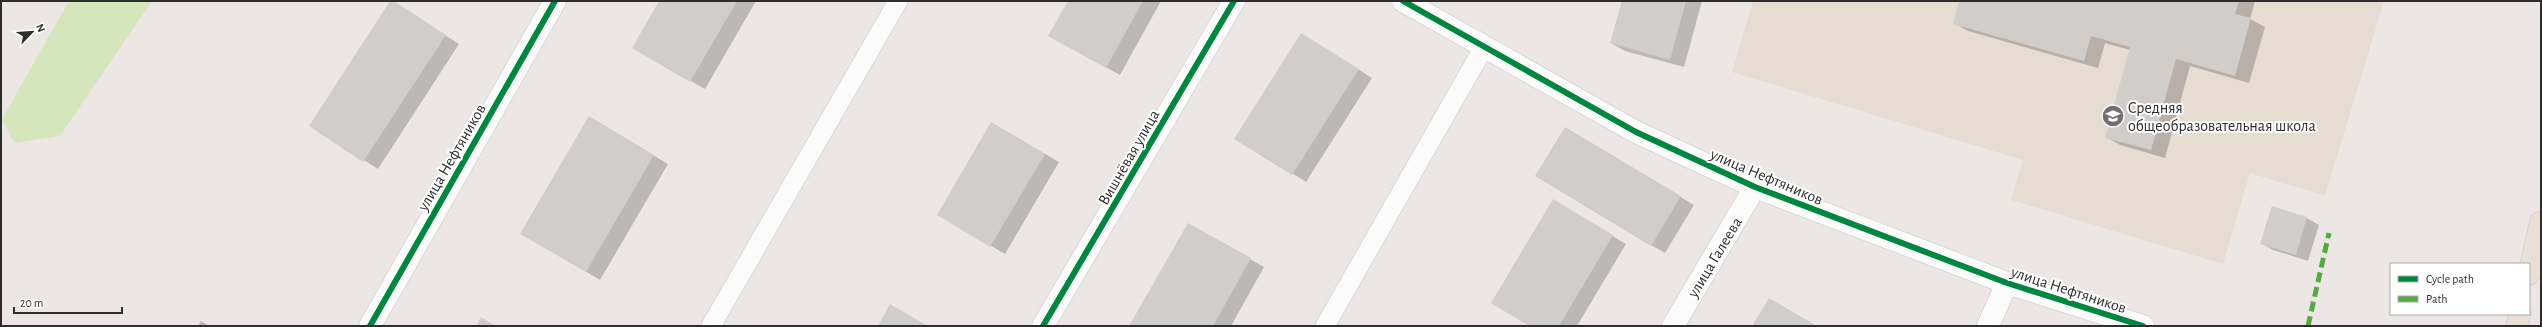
<svg xmlns="http://www.w3.org/2000/svg" width="2542" height="327" font-family="'Alegreya Sans',sans-serif">
<style>
.education{fill:#e7dcd2}
.green{fill:#d5e6bc}
.shadow{fill:#0003}
.building{fill:#d1cdca}
.lines{fill:none;stroke-linecap:round;stroke-linejoin:round}
.lane-casing{stroke:#c5c4c5;stroke-width:20}
.street-casing{stroke:#c5c4c5;stroke-width:23}
.primary-casing{stroke:#c6c4c4;stroke-width:23}
.lane{stroke:#fcfbfb;stroke-width:19}
.street{stroke:#fcfbfb;stroke-width:22}
.primary{stroke:#e9e0d5;stroke-width:22}
.quiet{stroke:#54ab44;stroke-width:5;stroke-dasharray:10 5;stroke-linecap:butt}
.cycleway-casing{stroke:#fff;stroke-width:8}
.cycleway{stroke:#00873e;stroke-width:6}
.labels{text-anchor:middle;stroke-width:4;stroke-linejoin:round;paint-order:stroke}
.poi-label{font-size:16px;fill:#2e2e2e;stroke:#fff;text-anchor:start}
.street-label{font-size:16px;fill:#2e2e2e;stroke:#fff}
</style>
<rect width="100%" height="100%" fill="#ece7e4"/>
<!-- education -->
<path class="education" d="M1753,1H2384L2325,196L2250,173L2223,264L2011,200L2023,160L1732,72Z"/>
<!-- green -->
<path class="green" d="M69,1H152L60,136L14,143L2,119Z"/>
<!-- shadow -->
<path class="shadow" d="M391,1L459,44L378,169L310,126Z
M660,1H756L705,89L633,48Z
M1069,1H1161L1120,75L1064,44Z
M1623,1H1702L1684,67L1625,51L1611,43Z
M1960,1H2255L2250,19L2265,27L2249,83L2190,66L2165,158L2120,145L2106,137L2130,50L2105,43L2098,68L1968,31L1954,23Z
M1315,42L1372,78L1306,182L1236,138Z
M589,117L668,164L600,280L521,233Z
M992,123L1059,162L1005,254L938,215Z
M1579,136L1694,205L1665,253L1651,245Z
M2272,207L2307,218L2319,225L2308,261L2273,250L2261,243Z
M1567,209L1626,244L1577,326H1531Z
M1188,224L1264,267L1231,326H1131Z
M201,321L209,326H198Z"/>
<!-- building -->
<path class="building" d="M390,1H394L446,35L363,162L309,126Z
M659,1H737L690,82L632,48Z
M1068,1H1143L1106,68L1048,36Z
M1622,1H1686L1670,60L1610,43Z
M1959,1H2239L2235,14L2251,18L2235,76L2176,59L2151,150L2105,138L2130,47L2091,36L2084,61L1953,24Z
M1301,33L1359,69L1292,175L1234,139Z
M589,116L654,155L586,272L520,234Z
M991,122L1045,154L990,247L937,215Z
M1565,127L1681,196L1651,246L1535,176Z
M1553,199L1613,235L1559,326H1529L1491,303Z
M2272,206L2307,217L2296,255L2260,244Z
M1188,223L1251,258L1213,326H1129Z
M1769,298L1817,326H1752Z
M890,304L928,326H878Z
M481,317L496,326H476Z"/>
<g class="lines">
<!-- lane casing -->
<g class="lane-casing">
<path id="lane" d="M711,326L898,1
M1325,326L1484,47"/>
</g>
<!-- street casing -->
<g class="street-casing">
<path id="street" d="M1403,1L1636,132L1755,187L2007,283L2143,326
M370,326L555,1
M1043,326L1234,1
M1673,326L1755,187
M1988,326L2007,283"/>
</g>
<!-- primary casing -->
<g class="primary-casing">
<path id="primary" d="M2529,274L2541,222
M2517,326L2520,314"/>
</g>
<!-- lane -->
<use href="#lane" class="lane"/>
<!-- street -->
<use href="#street" class="street"/>
<!-- primary -->
<use href="#primary" class="primary"/>
<!-- quiet -->
<path class="quiet" d="M2308,326L2329,233"/>
<!-- cycleway casing -->
<g class="cycleway-casing">
<path id="cycleway" d="M1403,1L1636,132L1755,187L2007,283L2143,326
M370,326L555,1
M1043,326L1234,1"/>
</g>
<!-- cycleway -->
<use href="#cycleway" class="cycleway"/>
</g>
<!-- icons -->
<defs>
<g id="school-disc" transform="scale(1.15)"><circle r="9.5" fill="#706f6e" stroke="#fff"/><path d="M0-5L7-2L0 1L-7-2ZM-4 1L0 2.5L4 1V4Q0 6-4 4Z" fill="#fff"/></g>
</defs>
<g fill-rule="evenodd">
<use href="#school-disc" x="2113" y="116"/>
</g>
<g class="labels">
<!-- poi labels -->
<g class="poi-label">
<text x="2128" y="113">Cредняя<tspan x="2128" dy="18">общеобразовательная школа</tspan></text>
</g>
<!-- street labels -->
<g class="street-label">
<text transform="translate(451 157) rotate(-60)" y="6">улица Нефтяников</text>
<text transform="translate(1128 157) rotate(-60)" y="6">Вишнёвая улица</text>
<text transform="translate(1767 176) rotate(23)" y="6">улица Нефтяников</text>
<text transform="translate(1714 257) rotate(-59)" y="6">улица Галеева</text>
<text transform="translate(2069 289) rotate(18)" y="6">улица Нефтяников</text>
</g>
</g>
<!-- border -->
<rect width="2542" height="327" fill="none" stroke="#2e2e2e" stroke-width="4"/>
<!-- legend -->
<rect x="2390" y="263" width="140" height="52" fill="#ffffff" stroke="#ababab"/>
<rect x="2398" y="276" width="20" height="6" fill="#00873e" stroke="#ababab"/>
<text x="2426" y="283" font-size="12" fill="#2e2e2e">Cycle path</text>
<rect x="2398" y="296" width="20" height="6" fill="#54ab44" stroke="#ababab"/>
<text x="2426" y="303" font-size="12" fill="#2e2e2e">Path</text>
<!-- north arrow -->
<g transform="translate(32 32) rotate(65)" stroke="#ffffff" stroke-width="3" paint-order="stroke">
<path d="M0-3L7 15L0 10L-7 15Z" fill="#2e2e2e"/>
<text y="-6" font-size="11" font-weight="bold" text-anchor="middle" fill="#2e2e2e">N</text>
</g>
<!-- scale -->
<path d="M14 307v6h108v-6" fill="none" stroke="#2e2e2e" stroke-width="2"/>
<text x="20" y="307" font-size="12" fill="#2e2e2e" stroke="#ffffff" stroke-width="3" paint-order="stroke">20 m</text>
</svg>
